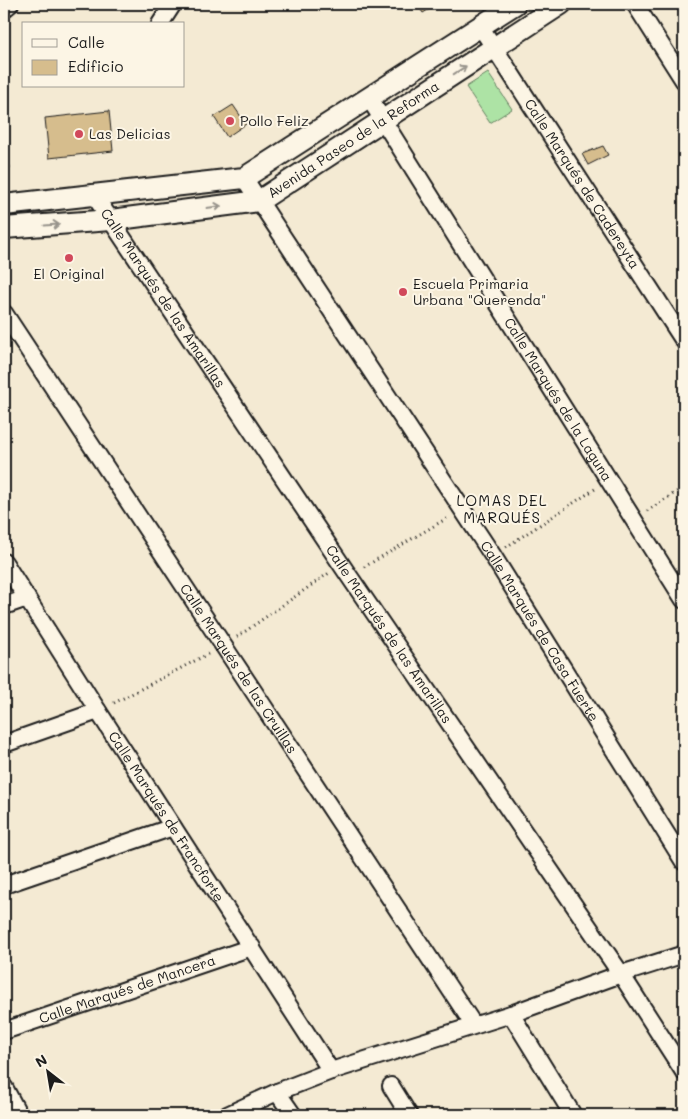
<svg xmlns="http://www.w3.org/2000/svg" width="688" height="1119" font-family="Mali,sans-serif">
<style>
.green{fill:#ade3a5;stroke:#648060}
.building{fill:#d6bd8d;stroke:#1c1c1c}
.lines{fill:none;stroke-linecap:round;stroke-linejoin:round}
.minor-casing{stroke:#1c1c1c;stroke-width:20}
.tertiary-casing{stroke:#1c1c1c;stroke-width:24}
.path{stroke:#1c1c1c;stroke-width:3;stroke-dasharray:1 4;stroke-linecap:butt}
.minor{stroke:#fcf5e5;stroke-width:16}
.tertiary{stroke:#fcf5e5;stroke-width:20}
.oneway{stroke:#97938b}
.poi-dot{fill:#d1495b;stroke:#fcf5e5;stroke-width:2}
.labels{text-anchor:middle;stroke-width:4;stroke-linejoin:round;paint-order:stroke}
.poi-label{font-size:14px;fill:#1c1c1c;stroke:#fcf5e5;text-anchor:start}
.street-label{font-size:14px;fill:#1c1c1c;stroke:#fcf5e5}
.neighbourhood-label{font-size:15px;letter-spacing:1px;fill:#1c1c1c;stroke:#fcf5e5}
</style>
<rect width="100%" height="100%" fill="#f4ead3"/>
<filter id="ink" filterUnits="userSpaceOnUse"><feTurbulence type="fractalNoise" baseFrequency=".02" numOctaves="2"/><feDisplacementMap in="SourceGraphic" scale="10" xChannelSelector="R" yChannelSelector="G"/><feConvolveMatrix kernelMatrix="1 2 1 2 8 2 1 2 1" color-interpolation-filters="sRGB"/></filter>
<g filter="url(#ink)">
<!-- green -->
<path class="green" d="M488,73L512,109L490,123L466,87Z"/>
<!-- building -->
<path class="building" d="M417,4H438L423,13Z
M233,105L246,124L227,137L214,117Z
M109,111L113,151L49,158L45,118Z
M4,131L10,168L4,169Z
M603,146L608,155L588,165L582,154Z"/>
<g class="lines">
<!-- minor casing -->
<g class="minor-casing">
<g id="minor">
<path d="M635,4L684,81"/>
<path d="M4,9L10,4"/>
<path d="M160,24L173,4"/>
<path id="s1" d="M480,26L684,341"/>
<path id="s2" d="M369,98L684,600"/>
<path id="s3" d="M244,178L493,556L684,862"/>
<path id="s4" d="M94,195L349,576L621,974L684,1072"/>
<path id="s5" d="M4,313L473,1024"/>
<path id="s6" d="M4,562L98,711L331,1071"/>
<path d="M4,606L27,598"/>
<path d="M4,744L98,711"/>
<path d="M4,885L173,827"/>
<path d="M511,1014L573,1115"/>
<path id="s7" d="M4,1031L252,947"/>
<path d="M391,1086L409,1115"/>
<path d="M4,1087L19,1115"/>
<path d="M277,1092L293,1115"/>
<path d="M227,1115L277,1092L331,1071L511,1014L621,974L684,954"/>
</g>
</g>
<!-- tertiary casing -->
<g class="tertiary-casing">
<g id="tertiary">
<path d="M4,205L244,178L515,4"/>
<path id="s8" d="M4,228L111,220L259,201L561,4"/>
</g>
</g>
<!-- path -->
<path class="path" d="M647,511L684,487
M506,547L595,489
M364,567L449,517
M237,637L329,573
M114,703L208,654"/>
<!-- minor -->
<use href="#minor" class="minor"/>
<!-- tertiary -->
<use href="#tertiary" class="tertiary"/>
</g>
<!-- one-way arrows -->
<defs><path id="oneway-shaft" d="M-6 0H5M1.5-3L5.5 0L1.5 3" fill="none" stroke-width="1.6" stroke-linecap="round" stroke-linejoin="round" transform="scale(1.25)"/></defs>
<g class="oneway">
<use href="#oneway-shaft" transform="translate(460 70) rotate(-33)"/>
<use href="#oneway-shaft" transform="translate(214 207) rotate(-7)"/>
<use href="#oneway-shaft" transform="translate(52 225) rotate(-4)"/>
</g>
</g>
<!-- markers -->
<g class="poi-dot">
<circle cx="230" cy="121" r="5"/>
<circle cx="79" cy="134" r="5"/>
<circle cx="69" cy="258" r="5"/>
<circle cx="403" cy="292" r="5"/>
</g>
<g class="labels">
<!-- poi labels -->
<g class="poi-label">
<text x="240" y="126">Pollo Feliz</text>
<text x="89" y="139">Las Delicias</text>
<text x="69" y="279" text-anchor="middle">El Original</text>
<text x="413" y="289">Escuela Primaria<tspan x="413" dy="16">Urbana "Querenda"</tspan></text>
</g>
<!-- street labels -->
<g class="street-label">
<text dy="5" stroke="none"><textPath href="#s8" startOffset="369">Avenida Paseo de la Reforma</textPath></text>
<text dy="5" stroke="none"><textPath href="#s1" startOffset="188">Calle Marqués de Cadereyta</textPath></text>
<text dy="5" stroke="none"><textPath href="#s4" startOffset="124">Calle Marqués de las Amarillas</textPath></text>
<text dy="5" stroke="none"><textPath href="#s2" startOffset="356">Calle Marqués de la Laguna</textPath></text>
<text dy="5" stroke="none"><textPath href="#s3" startOffset="541">Calle Marqués de Casa Fuerte</textPath></text>
<text dy="5" stroke="none"><textPath href="#s4" startOffset="529">Calle Marqués de las Amarillas</textPath></text>
<text dy="5" stroke="none"><textPath href="#s5" startOffset="426">Calle Marqués de las Cruillas</textPath></text>
<text dy="5" stroke="none"><textPath href="#s6" startOffset="302">Calle Marqués de Francforte</textPath></text>
<text dy="5" stroke="none"><textPath href="#s7" startOffset="130">Calle Marqués de Mancera</textPath></text>
</g>
<!-- neighbourhood labels -->
<g class="neighbourhood-label">
<text x="502" y="506">LOMAS DEL<tspan x="502" dy="17">MARQUÉS</tspan></text>
</g>
</g>
<!-- margin -->
<rect width="688" height="1119" fill="none" stroke="#fcf5e5" stroke-width="20"/>
<rect x="10" y="10" width="668" height="1099" fill="none" stroke="#1c1c1c" stroke-width="2" filter="url(#ink)"/>
<!-- legend -->
<rect x="22" y="22" width="162" height="65" fill="#fcf5e5" stroke="#a29e95"/>
<rect x="32" y="39" width="25" height="8" fill="#fcf5e5" stroke="#a29e95"/>
<text x="68" y="48" font-size="15" fill="#1c1c1c">Calle</text>
<rect x="32" y="60" width="25" height="15" fill="#d6bd8d" stroke="#a29e95"/>
<text x="68" y="72" font-size="15" fill="#1c1c1c">Edificio</text>
<!-- north arrow -->
<g transform="translate(48 1072) rotate(329)" stroke="#fcf5e5" stroke-width="4" paint-order="stroke">
<path d="M0-4L9 19L0 12L-9 19Z" fill="#1c1c1c"/>
<text y="-8" font-size="14" font-weight="bold" text-anchor="middle" fill="#1c1c1c">N</text>
</g>
</svg>
